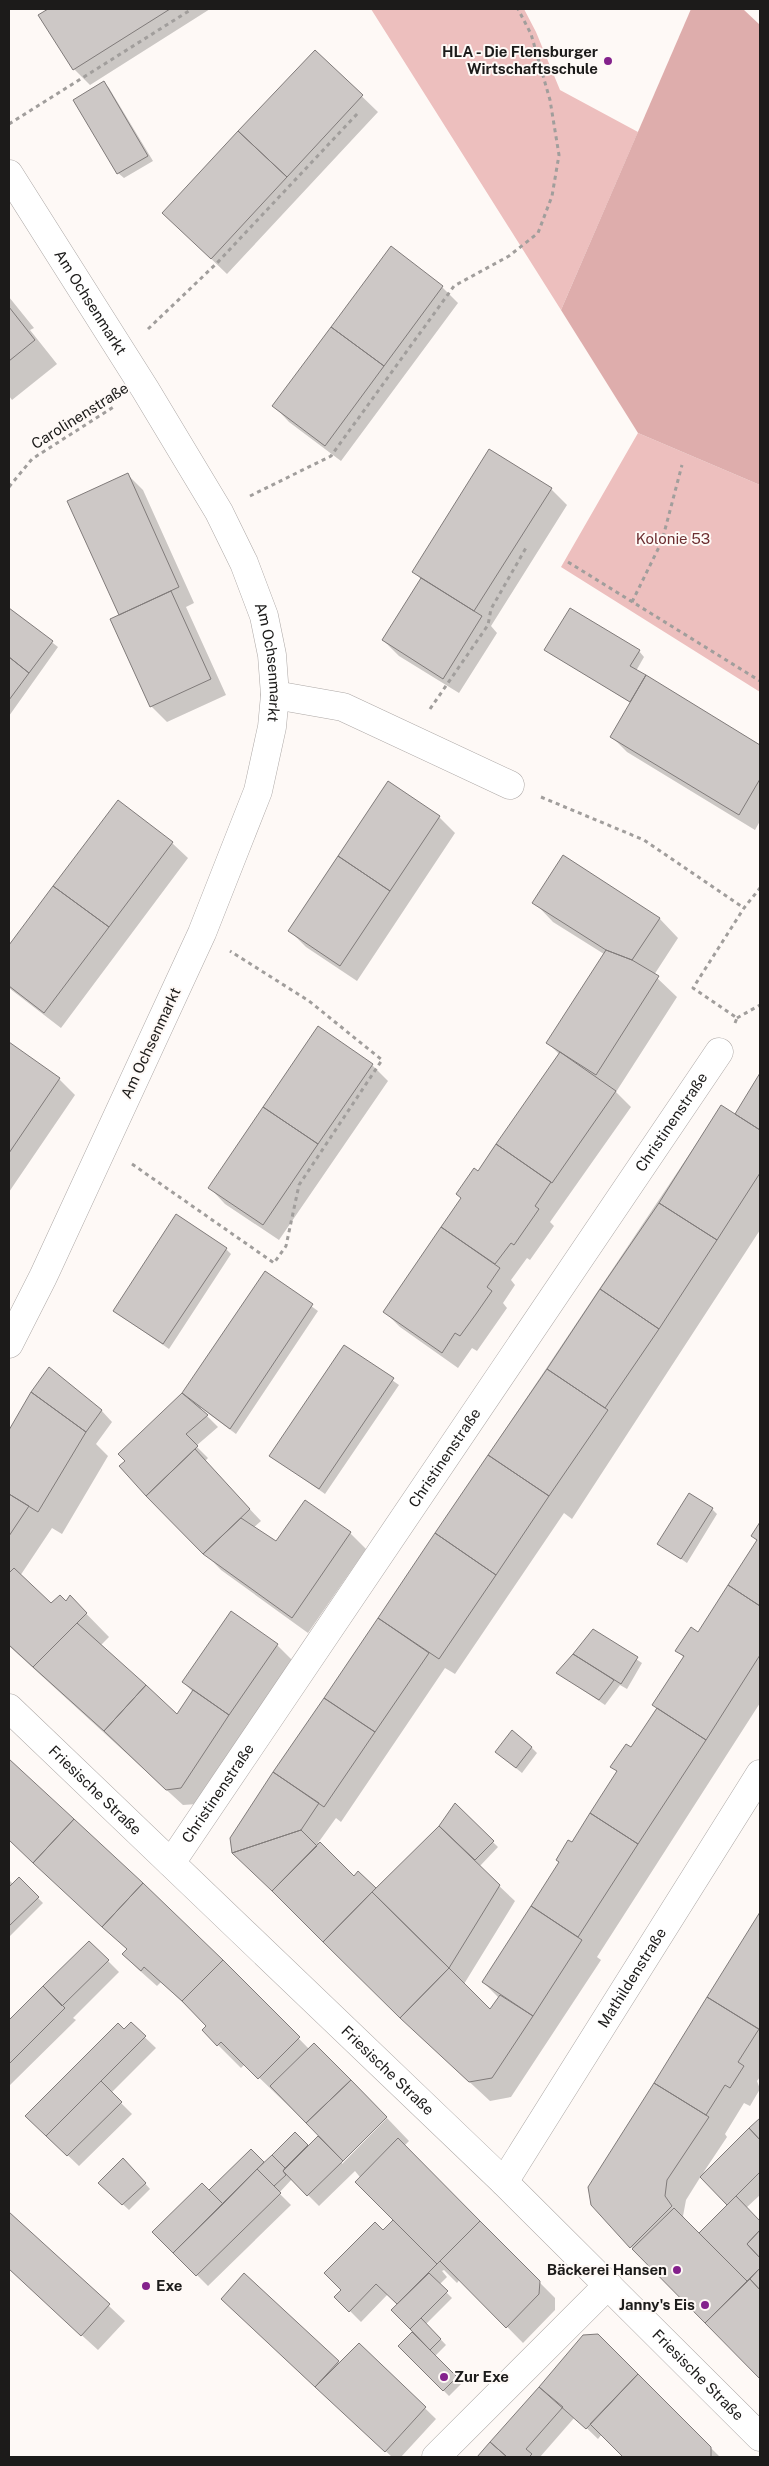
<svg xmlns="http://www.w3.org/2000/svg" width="769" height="2466" font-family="'Public Sans',sans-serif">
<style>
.green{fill:#edbfbe}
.forest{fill:#deadac}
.shadow{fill:#0003;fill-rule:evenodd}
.building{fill:#cdc8c6;stroke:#807b7a}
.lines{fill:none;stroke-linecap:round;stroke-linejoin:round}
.minor-casing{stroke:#ada8a6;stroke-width:29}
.path{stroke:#a19e9c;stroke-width:3;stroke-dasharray:4 4;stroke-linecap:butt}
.minor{stroke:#fff;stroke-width:28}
.poi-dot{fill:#84228c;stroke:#fef9f6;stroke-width:2}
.labels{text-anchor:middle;stroke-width:4;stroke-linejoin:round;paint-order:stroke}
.poi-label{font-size:15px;font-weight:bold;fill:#1c1b1a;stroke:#fef9f6;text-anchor:end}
.street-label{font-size:15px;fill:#1c1b1a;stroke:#fef9f6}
.park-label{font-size:15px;fill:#6d2f32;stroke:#fef9f6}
</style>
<rect width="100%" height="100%" fill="#fef9f6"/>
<!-- green -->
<path class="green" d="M371,9H524L536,32L560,90L638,132L561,310Z
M638,433L760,485V692L561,567Z"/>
<!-- forest -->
<path class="forest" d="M691,9H743L760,25V485L638,433L561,310Z"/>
<!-- shadow -->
<path class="shadow" d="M51,9H210L90,85L74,69L40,15Z
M315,51L378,112L227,274L180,229Z
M104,83L109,88L153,161L124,178L118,173Z
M442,287L458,303L341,461L289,422L274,406Z
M9,297L34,328L30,330L57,364L12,400L9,396Z
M128,475L143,490L194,603L186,607L226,695L167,722L151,706L120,615Z
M551,489L567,505L491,626L497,633L459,693L399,656L383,640L421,579L414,572Z
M9,609L58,647L9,716Z
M546,650L639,651L644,657L636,671L760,746V821L755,830L627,752L611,736L631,703Z
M389,783L439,817L455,833L357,981L306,947L290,931Z
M118,801L172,843L188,858L61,1028L9,988V947Z
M534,902L659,918L678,938L654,975L677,997L616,1092L631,1107L550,1222L554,1226L530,1260L527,1258L511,1280L515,1285L503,1303L507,1308L477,1351L472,1348L458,1368L400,1327L384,1311L560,1055L548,1043L604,954L553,922Z
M9,1044L59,1079L75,1095L9,1192Z
M372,1065L388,1081L279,1240L225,1204L210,1188Z
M760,1075V1230L572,1519L564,1513L455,1674L445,1668L341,1822L336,1818L318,1843L354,1878L359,1872L376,1889L440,1827L455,1805L498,1847L479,1867L515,1901L464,1984L491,2011L499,1998L483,1982L618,1772L612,1767L632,1749L658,1709L684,1658L677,1650L698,1634L758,1541L753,1536L760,1524V1703L597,1957L601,1960L511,2097L490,2101L421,2037L234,1853L232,1838L721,1107L735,1116Z
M226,1249L231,1254L169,1349L114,1311Z
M265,1273L318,1311L236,1434L201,1408L200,1409L218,1427L196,1446L208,1458L205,1461L261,1521L253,1528L276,1542L305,1502L350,1533L366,1549L308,1633L221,1570L121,1466L183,1394Z
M344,1346L399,1385L325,1494L271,1456Z
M32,1393L101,1410L112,1422L96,1444L108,1456L62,1534L52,1528L20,1576L51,1605L66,1602L70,1597L109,1637L101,1645L177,1716L193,1692L183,1682L231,1613L277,1645L293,1661L197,1804L183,1805L9,1646V1433Z
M712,1509L717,1514L687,1563L659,1544Z
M593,1631L642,1663L627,1689L620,1685L605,1705L558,1673Z
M532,1748L537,1753L522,1773L502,1757Z
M9,1760L223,1961L309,2049L385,2117L342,2160V2164L387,2118L409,2141L404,2146L555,2298V2310L523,2343L460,2279L457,2283L444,2270L442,2271L447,2277L439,2285L452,2298L426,2324L446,2345L435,2356L462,2383L449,2396L399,2346L413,2332L393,2310L399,2304L388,2294L361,2322L336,2297L383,2232L395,2220L355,2171L319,2206L292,2179L279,2193L291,2205L208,2286L154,2232L215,2198L251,2150L264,2164L295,2134L308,2147L320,2136L245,2064L241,2068L218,2045L208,2026L194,2013L161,1982L157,1986L139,1970L123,1954L128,1950L9,1840Z
M19,1879L43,1903L9,1937V1880L13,1884Z
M760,1916V2077L757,2081L760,2089L750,2106L744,2103L725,2134L727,2137L703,2173L760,2120V2195L746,2208L760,2223V2377L631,2247L590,2187ZM701,2176L729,2205L701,2233L751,2283L749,2285L690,2226L683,2216L686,2200Z
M89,1942L119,1972L73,2018L76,2020L9,2086V2022Z
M131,2024L156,2048L111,2093L132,2114L79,2166L38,2127Z
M129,2165L150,2189L129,2210L105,2188Z
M9,2213L125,2321L98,2350L9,2269Z
M244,2275L339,2363L359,2344L436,2419L401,2457H392L234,2310Z
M583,2337L638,2376L720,2457H624L602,2434L598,2439L575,2417L540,2457H478Z"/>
<!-- building -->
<path class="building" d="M48,9H170L73,70L38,15Z
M315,50L363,95L287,177L238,131Z
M104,81L148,156L117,174L73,100Z
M238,131L287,177L211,259L162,213Z
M391,246L443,286L384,366L331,327Z
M9,307L35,340L9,361Z
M331,327L384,366L325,446L272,406Z
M489,449L552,488L474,611L412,572Z
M128,473L179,587L119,615L67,501Z
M421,578L482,616L443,679L382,640Z
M171,591L211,679L150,707L110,619Z
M9,608L53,641L29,673L9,657Z
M570,608L640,650L630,666L646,675L630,702L544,650Z
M9,657L29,673L9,700Z
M646,675L760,745V779L739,815L610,737Z
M388,781L440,816L390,891L338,856Z
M118,800L173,842L109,927L53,886Z
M563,855L660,918L632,960L606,950L532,903Z
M338,856L390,891L340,966L288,931Z
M53,886L109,927L44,1013L9,986V945Z
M606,950L632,960L659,976L596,1075L546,1043Z
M318,1026L373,1064L318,1144L263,1107Z
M9,1042L60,1078L9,1153Z
M560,1052L616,1091L552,1183L496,1144Z
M760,1073V1130L735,1114Z
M721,1105L760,1130V1173L717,1240L659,1203Z
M263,1107L318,1144L263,1225L208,1188Z
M496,1144L551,1182L535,1206L539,1209L514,1245L511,1243L495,1264L441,1227L461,1198L456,1194L474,1168L478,1171Z
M659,1203L717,1240L659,1329L600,1289Z
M176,1214L227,1248L163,1344L113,1311Z
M441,1227L500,1268L487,1287L492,1291L476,1314L460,1336L455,1333L442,1353L383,1312Z
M265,1271L313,1304L230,1429L182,1393Z
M600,1289L659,1329L605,1408L547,1369Z
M344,1345L394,1378L319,1489L269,1456Z
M49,1367L102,1410L86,1432L31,1392Z
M547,1369L608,1410L549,1496L488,1455Z
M31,1392L86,1432L38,1512L9,1494V1430Z
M182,1393L208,1415L186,1434L198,1446L146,1496L119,1466L125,1461L118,1454Z
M195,1449L250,1509L203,1554L146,1496Z
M488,1455L549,1496L496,1575L435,1533Z
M689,1493L713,1508L681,1559L657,1544Z
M9,1494L29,1506L9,1536Z
M305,1500L351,1532L292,1618L203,1554L241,1518L276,1541Z
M760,1522V1606L728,1585L757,1540L751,1536Z
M435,1533L496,1575L439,1659L378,1618Z
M14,1568L51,1603L60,1595L66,1601L70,1595L87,1613L33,1667L9,1645V1573Z
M728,1585L760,1606V1655L706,1740L652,1705L684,1656L675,1651L691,1627L698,1632Z
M231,1611L278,1644L229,1715L182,1682Z
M378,1618L429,1653L375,1732L324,1698Z
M77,1623L146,1685L104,1731L33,1667Z
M593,1629L638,1657L621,1684L573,1654Z
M573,1654L614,1680L599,1700L556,1673Z
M146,1685L177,1714L193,1690L229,1715L181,1788L166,1790L104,1731Z
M324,1698L375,1732L324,1807L273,1772Z
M657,1708L706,1740L638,1844L590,1813L617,1771L610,1767L626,1744L631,1747Z
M512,1730L532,1747L516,1768L495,1752Z
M9,1759L74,1819L33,1863L9,1840Z
M273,1772L319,1803L301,1830L232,1853L230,1838Z
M455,1803L494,1841L475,1860L439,1826Z
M590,1813L638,1844L578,1937L531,1906L559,1862L556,1860L568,1840L572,1842Z
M74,1819L143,1883L102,1927L33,1863Z
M439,1826L500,1885L449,1968L372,1892Z
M301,1830L317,1846L272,1891L232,1853Z
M320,1842L354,1876L358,1871L376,1888L323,1942L272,1891Z
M19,1877L39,1897L9,1926V1887Z
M143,1883L223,1960L182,2001L144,1967L141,1971L122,1954L127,1949L102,1927Z
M372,1892L449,1968L400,2018L323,1942Z
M531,1906L582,1940L533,2016L482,1982Z
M760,1912V2030L707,1997Z
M89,1941L109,1960L62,2006L43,1986Z
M223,1960L300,2037L258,2079L221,2042L217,2046L202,2030L206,2026L182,2001Z
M449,1968L490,2009L500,1995L533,2016L492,2078L469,2082L400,2018Z
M43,1986L65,2008L9,2064V2020Z
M707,1997L759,2029L738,2062L744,2066L730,2088L725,2085L706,2115L654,2083Z
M131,2022L146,2036L46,2136L25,2116L118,2023L124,2029Z
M314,2043L351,2080L306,2123L270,2086Z
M351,2080L387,2117L343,2161L306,2123Z
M101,2081L122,2102L67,2156L46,2136Z
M654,2083L709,2117L667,2180L665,2196L672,2206L630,2248L591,2205L588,2187Z
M760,2118V2140L749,2128Z
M749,2128L760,2140V2172L727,2205L700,2177Z
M295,2132L308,2145L285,2168L272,2155Z
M318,2136L343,2161L307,2196L283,2171Z
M398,2138L480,2221L437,2264L355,2182Z
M251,2149L264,2162L223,2204L209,2190Z
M272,2155L285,2168L283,2171L286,2175L274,2186L257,2169Z
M123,2158L146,2183L122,2205L98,2183Z
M257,2169L281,2193L196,2276L173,2253Z
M202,2183L223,2204L173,2253L152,2232Z
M736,2196L760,2221V2230L747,2244L760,2258V2268L747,2281L699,2233Z
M674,2208L747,2281L705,2323L632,2249Z
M9,2212L110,2304L81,2336L9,2269Z
M393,2220L437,2264L397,2304L376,2284L349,2312L334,2297L341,2290L324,2273L375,2222L383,2230Z
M480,2221L540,2281L539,2294L506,2328L440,2261Z
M760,2230V2258L747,2244Z
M760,2268V2290L750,2279Z
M244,2273L339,2361L315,2387L221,2299Z
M429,2273L448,2291L410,2329L391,2310Z
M750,2279L760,2290V2379L705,2323Z
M421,2318L441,2339L430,2350L410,2329Z
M412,2332L457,2377L443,2391L398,2346Z
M598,2334L638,2374L586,2429L539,2387L583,2335Z
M359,2343L426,2407L385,2452L315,2387Z
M638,2374L711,2447V2457H623L590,2424Z
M539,2387L563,2407L526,2449L532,2454L529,2457H507L490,2442Z
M490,2442L507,2457H477Z"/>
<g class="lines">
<!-- minor casing -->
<g class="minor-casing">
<g id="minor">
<path id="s1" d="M9,174L145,389L219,512L244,563L264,616L272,655L275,695L272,727L258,791L202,933L43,1277L9,1344"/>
<path d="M275,695L343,707L510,785"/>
<path id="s2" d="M9,1708L504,2182L760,2437"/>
<path id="s3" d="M171,1863L719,1052"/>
<path id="s4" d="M504,2182L760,1774"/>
<path d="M436,2457L608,2285"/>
</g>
</g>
<!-- path -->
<path class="path" d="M9,124L192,9
M148,329L217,263L358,113
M9,487L32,459L115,406
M250,496L331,456L454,286L509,256L538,233L552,196L559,155L550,100L531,34L518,9
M568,562L760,681
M632,602L662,541L682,465
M430,709L488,625L491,609L527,546
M541,797L644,840L744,908
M737,1018L760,1005
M735,1023L737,1018L693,988L744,908L760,888
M132,1164L274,1263L286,1246L299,1185L382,1060L309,1001L230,951"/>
<!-- minor -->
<use href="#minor" class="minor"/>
</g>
<!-- markers -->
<g class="poi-dot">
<circle cx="608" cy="61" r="5"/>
<circle cx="677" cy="2270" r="5"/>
<circle cx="146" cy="2286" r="5"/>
<circle cx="705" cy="2305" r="5"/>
<circle cx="444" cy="2377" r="5"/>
</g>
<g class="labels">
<!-- poi labels -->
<g class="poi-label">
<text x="598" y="57">HLA - Die Flensburger<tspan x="598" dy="17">Wirtschaftsschule</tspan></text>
<text x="667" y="2275">Bäckerei Hansen</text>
<text x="156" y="2291" text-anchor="start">Exe</text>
<text x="695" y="2310">Janny's Eis</text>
<text x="454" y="2382" text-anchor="start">Zur Exe</text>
</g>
<!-- street labels -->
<g class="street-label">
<text dy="5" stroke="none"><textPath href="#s1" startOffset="152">Am Ochsenmarkt</textPath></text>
<text transform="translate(80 416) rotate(-32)" y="5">Carolinenstraße</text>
<text dy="5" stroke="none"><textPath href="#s1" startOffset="558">Am Ochsenmarkt</textPath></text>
<text transform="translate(151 1043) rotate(-65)" y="5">Am Ochsenmarkt</text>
<text dy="5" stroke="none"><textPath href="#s3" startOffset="894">Christinenstraße</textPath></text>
<text dy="5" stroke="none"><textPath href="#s3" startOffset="489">Christinenstraße</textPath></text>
<text dy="5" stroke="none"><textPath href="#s2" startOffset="119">Friesische Straße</textPath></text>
<text dy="5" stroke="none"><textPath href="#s3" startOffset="84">Christinenstraße</textPath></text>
<text dy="5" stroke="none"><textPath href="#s4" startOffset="241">Mathildenstraße</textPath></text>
<text dy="5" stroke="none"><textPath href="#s2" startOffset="524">Friesische Straße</textPath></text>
<text dy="5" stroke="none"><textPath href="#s2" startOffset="959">Friesische Straße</textPath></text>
</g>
<!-- park labels -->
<g class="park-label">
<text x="673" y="544">Kolonie 53</text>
</g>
</g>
<!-- border -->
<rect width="769" height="2466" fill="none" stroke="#1c1b1a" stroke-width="20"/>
</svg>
